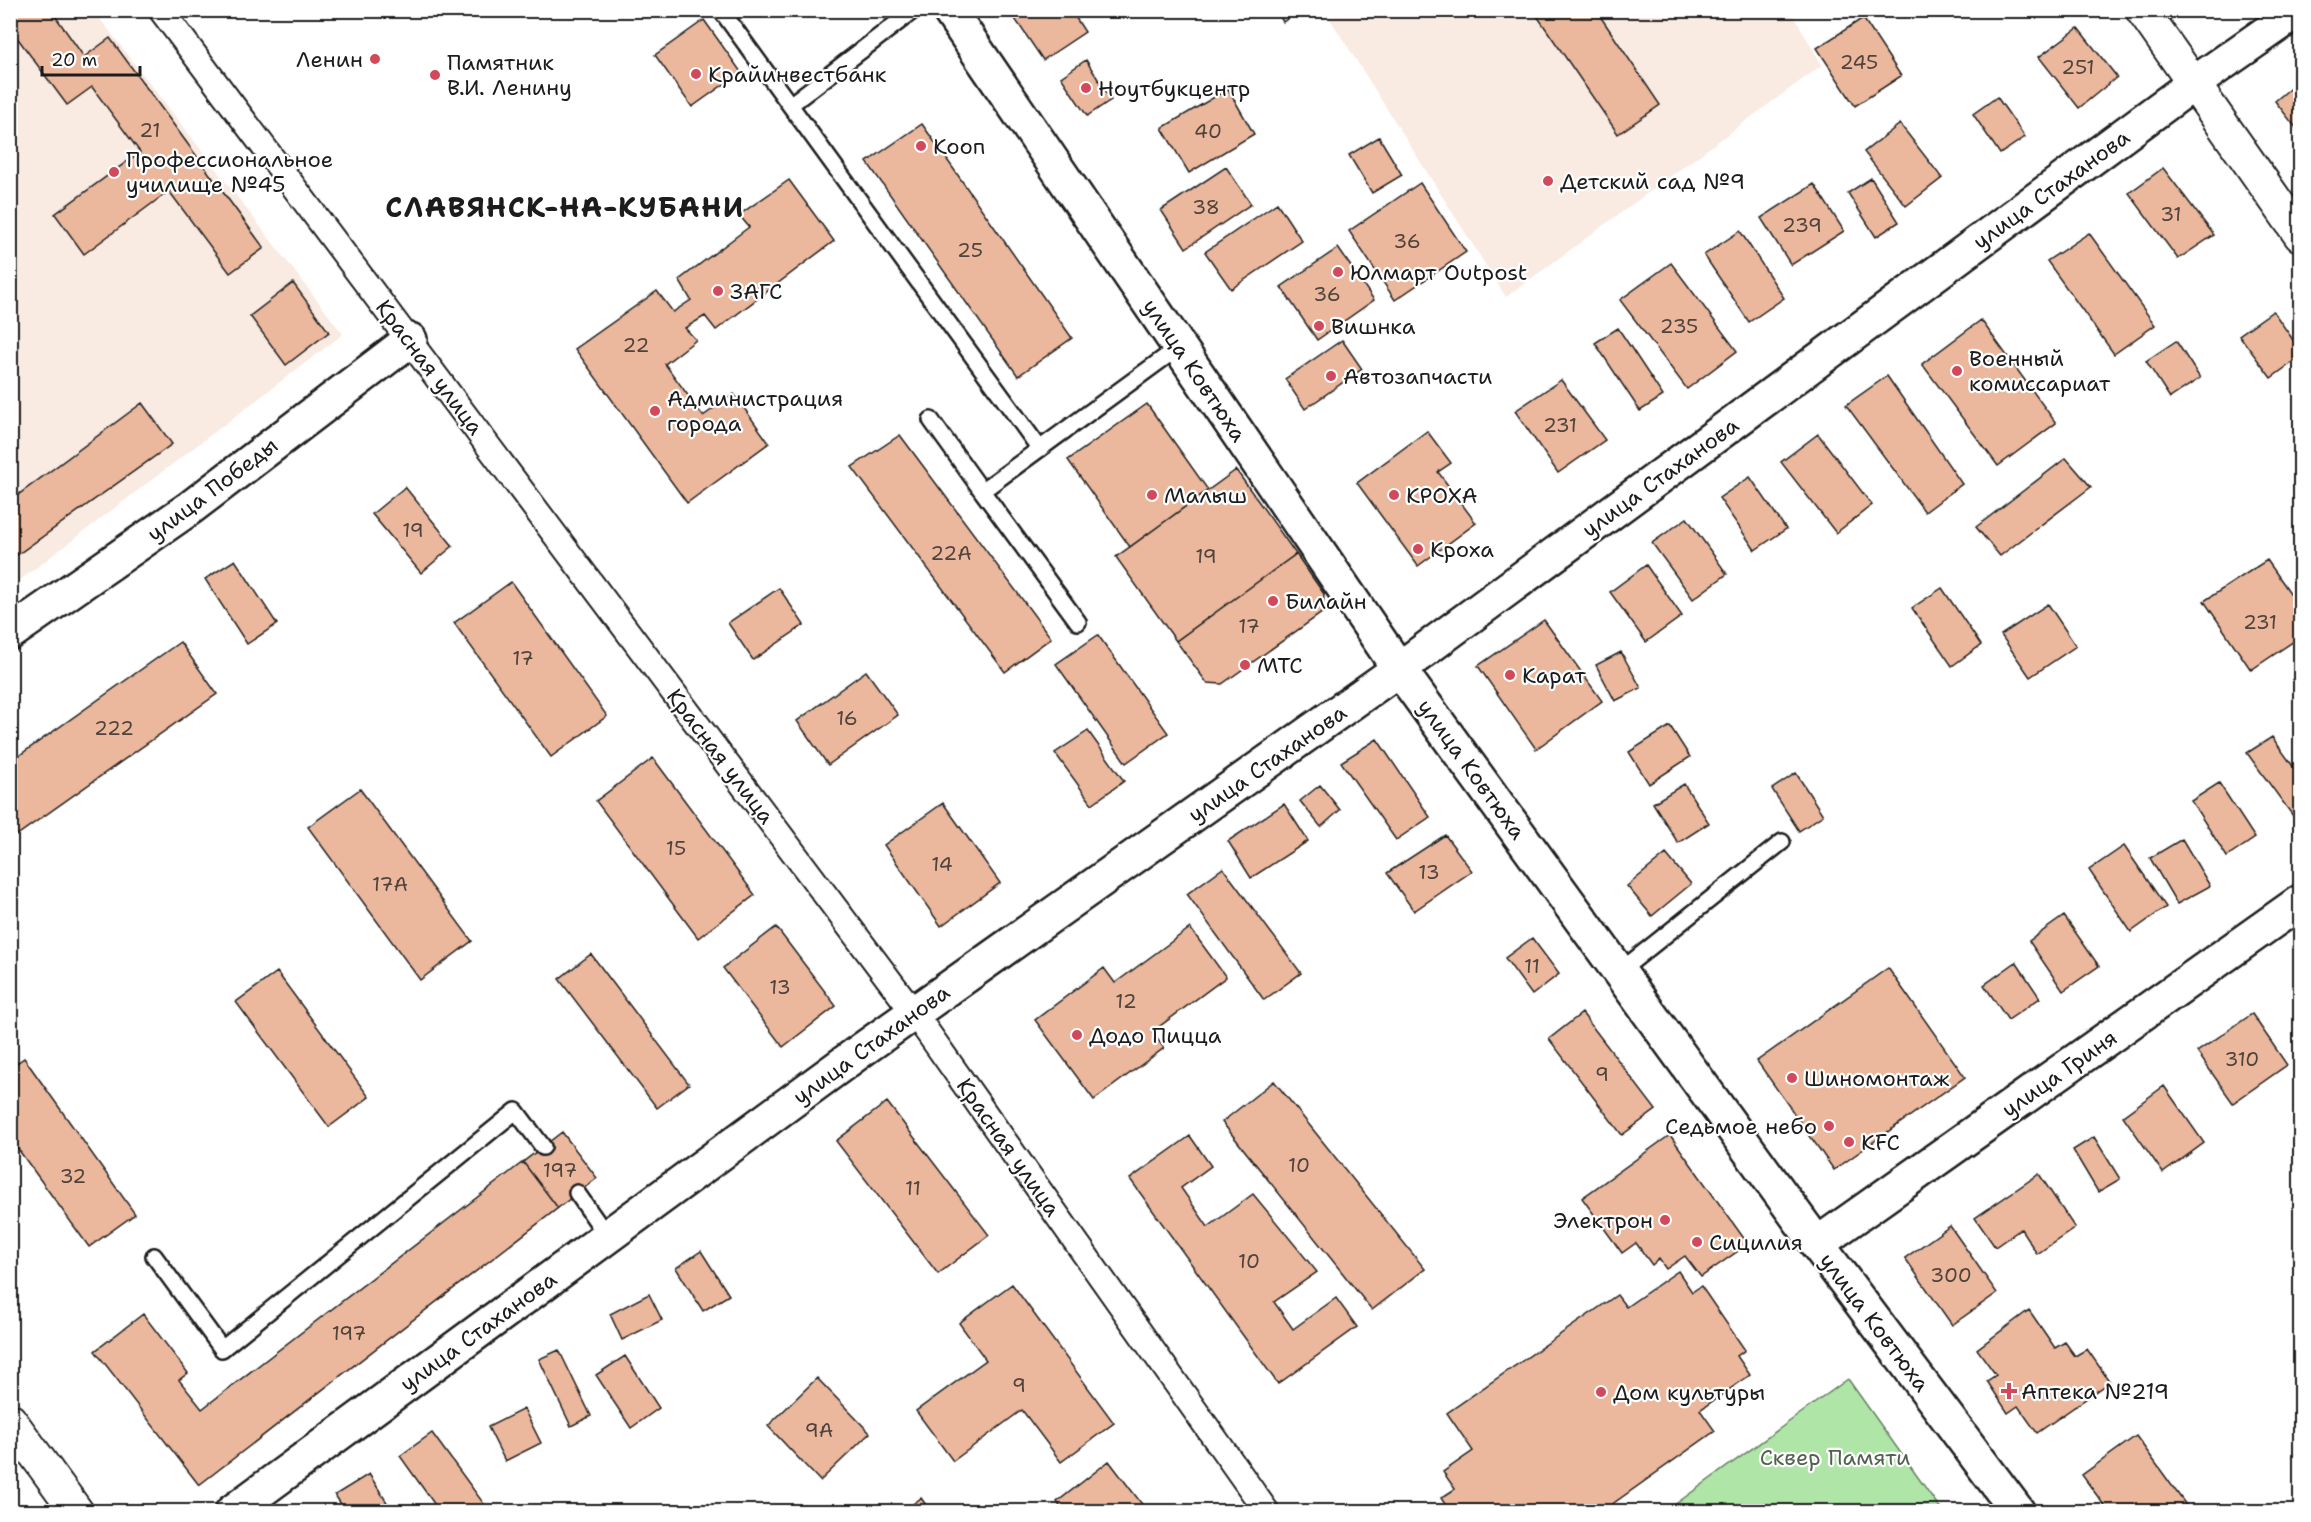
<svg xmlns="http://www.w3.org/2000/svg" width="2311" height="1522" font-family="'Shantell Sans',sans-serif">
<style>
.built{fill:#f9eae2}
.green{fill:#b0e5a8;stroke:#668062;stroke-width:1.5}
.building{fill:#ebb89d;stroke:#1c1c1c;stroke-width:1.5}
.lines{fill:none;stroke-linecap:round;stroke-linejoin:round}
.service-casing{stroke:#1c1c1c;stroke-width:20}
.pedestrian-casing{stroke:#1c1c1c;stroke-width:28}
.minor-casing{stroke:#1c1c1c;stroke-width:36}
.tertiary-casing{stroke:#1c1c1c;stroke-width:38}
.secondary-casing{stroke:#1c1c1c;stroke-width:38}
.service{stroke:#fff;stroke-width:15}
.pedestrian{stroke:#fff;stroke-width:24}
.minor{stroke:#fff;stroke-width:32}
.tertiary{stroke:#fff;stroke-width:33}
.secondary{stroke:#fff;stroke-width:33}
.poi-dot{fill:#d1495b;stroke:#fff;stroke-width:2}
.labels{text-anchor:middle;stroke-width:4.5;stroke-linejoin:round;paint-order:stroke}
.number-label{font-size:20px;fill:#50433c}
.poi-label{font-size:22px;fill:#1c1c1c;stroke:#fff;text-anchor:start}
.street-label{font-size:22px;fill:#1c1c1c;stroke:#fff}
.park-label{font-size:22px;fill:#50624d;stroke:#fff}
.district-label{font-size:28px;font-weight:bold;letter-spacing:1.5px;fill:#1c1c1c;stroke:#fff}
</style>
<rect width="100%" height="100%" fill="#fff"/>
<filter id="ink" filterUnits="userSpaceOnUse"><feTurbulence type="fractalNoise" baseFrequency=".0167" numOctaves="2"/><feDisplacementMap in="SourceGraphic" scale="12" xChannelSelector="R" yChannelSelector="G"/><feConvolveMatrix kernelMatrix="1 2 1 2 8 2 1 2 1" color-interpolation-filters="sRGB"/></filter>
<g filter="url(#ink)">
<!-- built -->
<path class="built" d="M11,11H94L343,334L11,587Z
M1325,11H1791L1822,65L1506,297Z"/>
<!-- green -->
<path class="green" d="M1848,1379L1942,1511H1666Z"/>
<!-- building -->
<path class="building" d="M10,10H51L84,57L110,38L264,248L230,273L169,191L84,254L55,214L140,152L92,87L67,105L10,28Z
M1009,10H1074L1072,12L1085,32L1043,60Z
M1276,10H1301L1283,22Z
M1533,10H1596L1660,105L1618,134Z
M1863,18L1901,76L1855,106L1817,48Z
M704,20L741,72L692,107L655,55Z
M2078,28L2117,77L2079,108L2039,57Z
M1086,60L1111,100L1087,116L1061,77Z
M2300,80V133L2275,101Z
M1228,89L1254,134L1189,173L1162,128Z
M1997,97L2025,137L2000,154L1973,114Z
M922,124L1072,338L1018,376L867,162Z
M1900,124L1942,178L1906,206L1864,152Z
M1379,137L1402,175L1372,193L1349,155Z
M1226,167L1251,204L1186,248L1161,210Z
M2163,168L2214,235L2178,259L2129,193Z
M1871,178L1899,222L1876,237L1848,193Z
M789,180L834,241L716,330L705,316L685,328L696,340L665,364L703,416L734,394L769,443L687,503L575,349L657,291L673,312L691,300L679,280L749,227L739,215Z
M1420,183L1466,252L1395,300L1349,231Z
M1814,184L1844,231L1791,265L1761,218Z
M1277,203L1302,241L1231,289L1205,252Z
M1740,231L1784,298L1749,322L1704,255Z
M2089,233L2155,325L2114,354L2047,261Z
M1338,248L1374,300L1317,340L1281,287Z
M1671,263L1737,351L1687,389L1620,300Z
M293,283L329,332L286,365L250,316Z
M2273,311L2300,350V357L2271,378L2239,335Z
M1981,320L2056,423L1998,466L1922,364Z
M1618,328L1663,396L1640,411L1595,343Z
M1342,340L1362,369L1305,409L1285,379Z
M2176,341L2200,378L2170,398L2146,361Z
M1887,376L1962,484L1925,512L1846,405Z
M1561,380L1605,440L1558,473L1515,411Z
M142,403L172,444L10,560V501Z
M1147,404L1208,490L1130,547L1068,460Z
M1427,431L1451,463L1438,472L1476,523L1418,566L1357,483Z
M1818,434L1872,505L1836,533L1781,462Z
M900,435L1051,638L1005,672L852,467Z
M2066,458L2091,487L2000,556L1976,527Z
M1236,470L1296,554L1176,641L1116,557Z
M1750,477L1786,529L1755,550L1719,498Z
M405,487L453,546L421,573L372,514Z
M1687,518L1727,574L1693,599L1652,543Z
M1296,554L1324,594L1323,612L1222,684L1207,683L1176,641Z
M235,560L277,624L247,644L205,579Z
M2267,560L2300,607V637L2251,670L2204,601Z
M1646,565L1682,616L1646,642L1610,592Z
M511,582L607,716L551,757L454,623Z
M779,588L804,625L753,660L728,623Z
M1942,588L1981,645L1952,666L1912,608Z
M2048,604L2076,646L2030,677L2001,635Z
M1544,620L1602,701L1536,749L1478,666Z
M1098,635L1168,733L1126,763L1056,664Z
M180,642L217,694L10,840V762Z
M1621,652L1641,688L1615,701L1596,665Z
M866,671L898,715L828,765L797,721Z
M1670,726L1690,757L1649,784L1629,752Z
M1088,731L1124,781L1092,804L1055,753Z
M2272,737L2300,776V811L2293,816L2247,753Z
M1377,739L1430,817L1396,840L1341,762Z
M653,758L755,895L698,938L596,801Z
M1796,773L1823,815L1799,831L1772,789Z
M2219,783L2255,838L2227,857L2191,801Z
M1684,784L1709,823L1678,843L1653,803Z
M1320,785L1340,810L1321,827L1300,801Z
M360,789L472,941L420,980L308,827Z
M943,803L1000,883L941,926L884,845Z
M1284,804L1308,841L1251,878L1228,841Z
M1445,835L1472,871L1414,911L1387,873Z
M2182,839L2210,886L2177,904L2150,858Z
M2124,846L2166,907L2131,932L2089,870Z
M1666,854L1691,884L1652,916L1627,886Z
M1223,868L1301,973L1264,1000L1187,894Z
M2064,916L2099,966L2063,991L2029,941Z
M776,927L836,1006L783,1047L723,968Z
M1190,928L1226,977L1152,1032L1164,1048L1094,1100L1035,1020L1104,968L1115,983Z
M1532,938L1559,974L1532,995L1505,958Z
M591,954L689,1084L657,1108L559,979Z
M2016,962L2040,998L2008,1020L1984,985Z
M1888,968L1965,1077L1834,1170L1757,1061Z
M277,972L369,1097L329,1127L236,1002Z
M1582,1013L1656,1110L1622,1135L1549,1039Z
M2252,1014L2287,1065L2233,1103L2197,1052Z
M24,1058L135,1214L89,1247L10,1138V1068Z
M1274,1081L1425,1269L1372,1310L1222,1122Z
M2164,1086L2204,1143L2163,1173L2123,1116Z
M887,1102L989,1235L938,1274L836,1141Z
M562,1132L597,1178L558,1208L523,1162Z
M1670,1135L1748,1244L1701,1277L1685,1256L1666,1269L1659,1259L1652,1265L1636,1243L1622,1253L1582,1198Z
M1190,1136L1211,1166L1181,1188L1208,1227L1253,1194L1317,1272L1274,1302L1293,1329L1336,1298L1357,1327L1278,1384L1130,1179Z
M2094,1137L2120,1179L2098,1192L2073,1150Z
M523,1162L558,1208L199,1485L95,1351L143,1314L188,1373L179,1380L202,1409Z
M2039,1174L2075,1228L2037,1254L2021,1229L1995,1247L1975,1218Z
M1950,1226L1997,1293L1952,1325L1905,1258Z
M701,1251L729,1295L703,1311L676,1268Z
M1678,1271L1692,1292L1701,1286L1745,1350L1737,1356L1750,1375L1700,1410L1715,1431L1601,1512H1450L1441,1498L1455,1489L1443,1472L1473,1451L1447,1413L1617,1295L1626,1307Z
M1012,1284L1114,1423L1061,1462L1022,1410L953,1461L916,1411L986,1360L959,1323Z
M649,1294L662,1320L622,1340L610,1314Z
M2029,1310L2055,1348L2065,1342L2075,1356L2087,1349L2110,1382L2037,1433L2018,1406L2008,1413L1987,1381L1996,1375L1977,1349Z
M559,1350L591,1416L571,1426L539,1359Z
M625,1356L659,1408L631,1428L596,1375Z
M817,1378L870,1433L820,1481L768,1426Z
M524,1409L541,1443L505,1461L488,1427Z
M432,1433L484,1504L474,1512H440L400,1456Z
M2136,1436L2191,1512H2109L2082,1475Z
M1109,1461L1148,1512H1064L1057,1502Z
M369,1474L393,1512H346L335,1495Z
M921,1498L931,1512H902Z"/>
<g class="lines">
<!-- service casing -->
<g class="service-casing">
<path id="service" d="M721,10L790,105L914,10
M790,105L1040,449
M931,420L982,491
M1078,622L982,491L1179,347
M1619,972L1782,842
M577,1193L607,1236
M154,1256L222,1349L516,1111L543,1147"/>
</g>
<!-- pedestrian casing -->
<g class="pedestrian-casing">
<path id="pedestrian" d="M161,10L914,1013L1267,1512"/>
</g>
<!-- minor casing -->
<g class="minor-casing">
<path id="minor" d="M2142,10L2300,235
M10,1420L77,1512"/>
</g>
<!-- tertiary casing -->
<g class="tertiary-casing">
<path id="tertiary" d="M10,633L190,508L410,340
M1817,1244L2300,902
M232,1512L863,1049L1399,669L2193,84L2299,10"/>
</g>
<!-- secondary casing -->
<g class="secondary-casing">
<path id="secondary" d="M949,10L1399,669L1817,1244L2018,1512"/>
</g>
<!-- service -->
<use href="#service" class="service"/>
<!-- pedestrian -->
<use href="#pedestrian" class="pedestrian"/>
<!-- minor -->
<use href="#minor" class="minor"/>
<!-- tertiary -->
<use href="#tertiary" class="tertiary"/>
<!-- secondary -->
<use href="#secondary" class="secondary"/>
</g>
</g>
<!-- markers -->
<g class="poi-dot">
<circle cx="375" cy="59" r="6"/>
<circle cx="696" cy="74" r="6"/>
<circle cx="435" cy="75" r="6"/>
<circle cx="1086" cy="88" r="6"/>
<circle cx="921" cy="146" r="6"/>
<circle cx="114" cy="172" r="6"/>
<circle cx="1548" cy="181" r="6"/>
<circle cx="1338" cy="272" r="6"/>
<circle cx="718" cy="291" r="6"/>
<circle cx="1319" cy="326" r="6"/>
<circle cx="1957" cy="371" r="6"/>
<circle cx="1331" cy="376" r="6"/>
<circle cx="655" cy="411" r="6"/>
<circle cx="1152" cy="495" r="6"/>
<circle cx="1394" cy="495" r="6"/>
<circle cx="1418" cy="549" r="6"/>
<circle cx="1273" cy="601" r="6"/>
<circle cx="1245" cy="665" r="6"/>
<circle cx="1510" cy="675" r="6"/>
<circle cx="1077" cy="1035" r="6"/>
<circle cx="1792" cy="1078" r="6"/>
<circle cx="1829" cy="1126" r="6"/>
<circle cx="1849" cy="1142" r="6"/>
<circle cx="1665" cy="1220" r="6"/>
<circle cx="1697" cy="1242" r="6"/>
<path d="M2006 1382h6v6h6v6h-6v6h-6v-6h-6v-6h6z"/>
<circle cx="1601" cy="1392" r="6"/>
</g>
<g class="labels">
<!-- number labels -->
<g class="number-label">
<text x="1859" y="69">245</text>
<text x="2078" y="74">251</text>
<text x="150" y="137">21</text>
<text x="1208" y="138">40</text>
<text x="1206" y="214">38</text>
<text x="2171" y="221">31</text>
<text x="1802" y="232">239</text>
<text x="1407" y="248">36</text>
<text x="970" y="257">25</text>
<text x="1327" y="301">36</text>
<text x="1679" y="333">235</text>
<text x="636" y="352">22</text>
<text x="1560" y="432">231</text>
<text x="413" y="537">19</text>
<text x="951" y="560">22А</text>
<text x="1206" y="563">19</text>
<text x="2260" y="629">231</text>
<text x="1249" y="633">17</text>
<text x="523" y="665">17</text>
<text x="847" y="725">16</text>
<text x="114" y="735">222</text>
<text x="676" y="855">15</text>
<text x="942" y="871">14</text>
<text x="1429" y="879">13</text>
<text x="390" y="891">17А</text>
<text x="1532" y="973">11</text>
<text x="780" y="994">13</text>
<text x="1126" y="1008">12</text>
<text x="2242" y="1066">310</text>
<text x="1602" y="1081">9</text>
<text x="1299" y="1172">10</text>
<text x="560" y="1177">197</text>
<text x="73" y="1183">32</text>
<text x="913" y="1195">11</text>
<text x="1249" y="1268">10</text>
<text x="1951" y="1282">300</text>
<text x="349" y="1340">197</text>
<text x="1019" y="1392">9</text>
<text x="819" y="1437">9А</text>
</g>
<!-- poi labels -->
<g class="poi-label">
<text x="363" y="67" text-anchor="end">Ленин</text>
<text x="447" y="70">Памятник<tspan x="447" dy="25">В.И. Ленину</tspan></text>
<text x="708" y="82">Крайинвестбанк</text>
<text x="1098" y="96">Ноутбукцентр</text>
<text x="933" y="154">Кооп</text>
<text x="126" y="167">Профессиональное<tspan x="126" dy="25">училище №45</tspan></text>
<text x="1560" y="189">Детский сад №9</text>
<text x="1350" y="280">Юлмарт Outpost</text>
<text x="730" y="299">ЗАГС</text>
<text x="1331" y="334">Вишнка</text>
<text x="1969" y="366">Военный<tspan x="1969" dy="25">комиссариат</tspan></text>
<text x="1343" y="384">Автозапчасти</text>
<text x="667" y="406">Администрация<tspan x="667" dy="25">города</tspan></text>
<text x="1164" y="503">Малыш</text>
<text x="1406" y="503">КРОХА</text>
<text x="1430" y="557">Кроха</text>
<text x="1285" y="609">Билайн</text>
<text x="1257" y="673">МТС</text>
<text x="1522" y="683">Карат</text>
<text x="1089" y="1043">Додо Пицца</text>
<text x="1804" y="1086">Шиномонтаж</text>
<text x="1817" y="1134" text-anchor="end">Седьмое небо</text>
<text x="1861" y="1150">KFC</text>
<text x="1653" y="1228" text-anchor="end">Электрон</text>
<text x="1709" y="1250">Сицилия</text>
<text x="2021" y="1399">Аптека №219</text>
<text x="1613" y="1400">Дом культуры</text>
</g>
<!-- street labels -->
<g class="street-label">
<text transform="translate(2051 189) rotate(-36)" y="8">улица Стаханова</text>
<text transform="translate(430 367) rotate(53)" y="8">Красная улица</text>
<text transform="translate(1195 370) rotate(56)" y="8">улица Ковтюха</text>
<text transform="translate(1660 477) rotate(-36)" y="8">улица Стаханова</text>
<text transform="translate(212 489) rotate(-37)" y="8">улица Победы</text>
<text transform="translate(721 756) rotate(53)" y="8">Красная улица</text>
<text transform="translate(1267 763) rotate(-35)" y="8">улица Стаханова</text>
<text transform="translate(1472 769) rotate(54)" y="8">улица Ковтюха</text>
<text transform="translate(871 1044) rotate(-36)" y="8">улица Стаханова</text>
<text transform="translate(2059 1073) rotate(-35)" y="8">улица Гриня</text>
<text transform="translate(1009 1147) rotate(55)" y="8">Красная улица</text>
<text transform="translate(1875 1322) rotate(53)" y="8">улица Ковтюха</text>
<text transform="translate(478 1331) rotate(-36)" y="8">улица Стаханова</text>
</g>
<!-- park labels -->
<g class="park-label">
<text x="1835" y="1465">Сквер Памяти</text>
</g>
<!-- district labels -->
<g class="district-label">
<text x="565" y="217">СЛАВЯНСК-НА-КУБАНИ</text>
</g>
</g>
<!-- margin -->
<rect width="2311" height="1522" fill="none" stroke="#fff" stroke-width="36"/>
<rect x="18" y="18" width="2275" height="1486" fill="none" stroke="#1c1c1c" stroke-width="2" filter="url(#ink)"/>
<!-- scale -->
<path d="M42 66v9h98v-9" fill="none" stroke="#1c1c1c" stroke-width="3"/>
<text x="51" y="66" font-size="18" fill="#1c1c1c" stroke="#ffffff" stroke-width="4.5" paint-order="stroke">20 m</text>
</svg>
